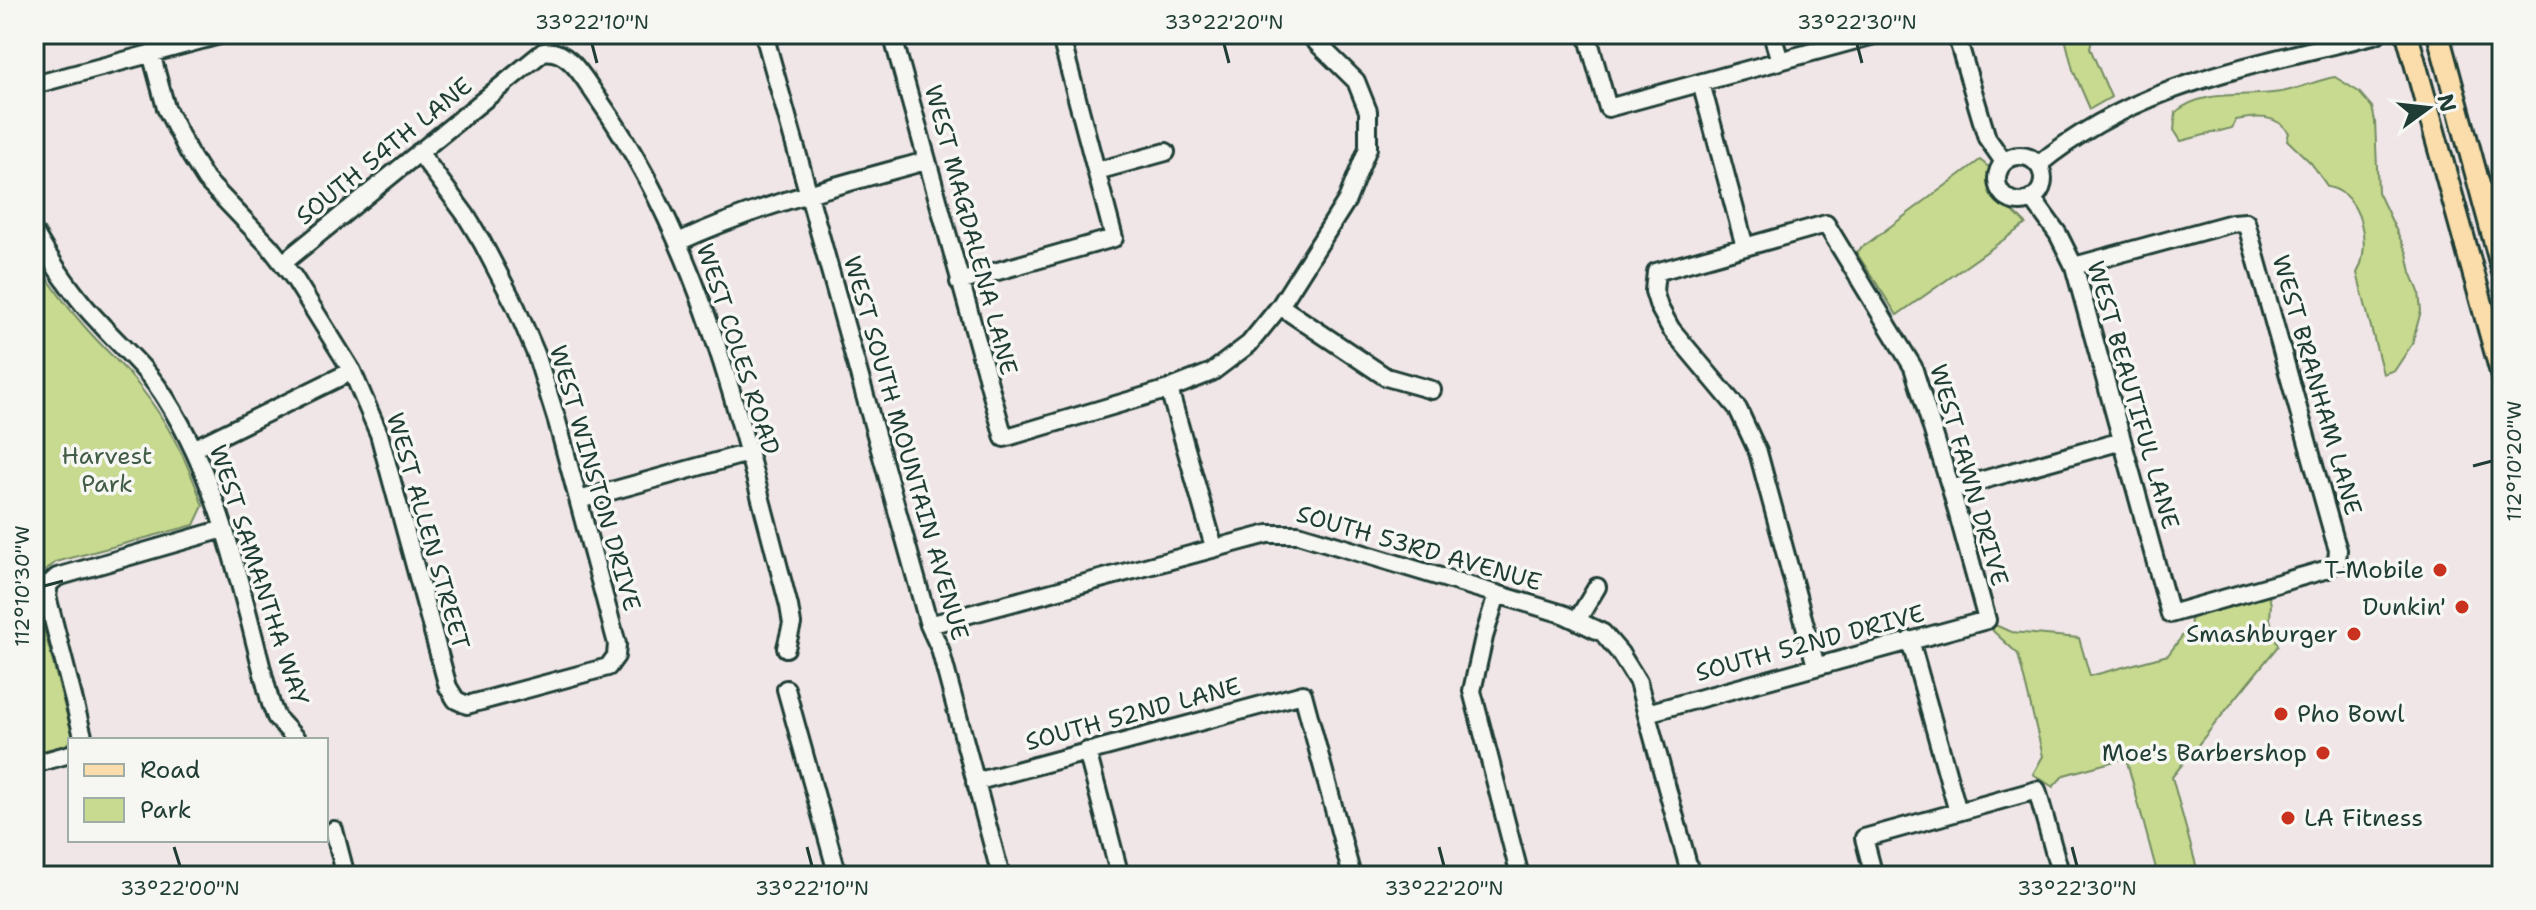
<svg xmlns="http://www.w3.org/2000/svg" width="2536" height="910" font-family="'Shantell Sans',sans-serif">
<style>
.green{fill:#c7da8f;stroke:#738c62;stroke-width:2}
.lines{fill:none;stroke-linecap:round;stroke-linejoin:round}
.minor-casing{stroke:#1f3d34;stroke-width:22}
.major-casing{stroke:#1f3d34;stroke-width:26}
.minor{stroke:#f6f6f2;stroke-width:16}
.major{stroke:#faddab;stroke-width:20}
.ticks{fill:none;stroke:#1f3d34;stroke-width:3}
.poi-dot{fill:#c8321e;stroke:#f6f6f2;stroke-width:3}
.labels{text-anchor:middle;stroke-width:7;stroke-linejoin:round;paint-order:stroke}
.street-label{font-size:24px;fill:#1f3d34;stroke:#f6f6f2}
.park-label{font-size:24px;fill:#415c46;stroke:#f6f6f2}
.poi-label{font-size:24px;fill:#1f3d34;stroke:#f6f6f2;text-anchor:end}
.neatline{fill:none;stroke:#1f3d34;stroke-width:3}
.ticks-label{font-size:20px;text-anchor:middle;fill:#1f3d34}
</style>
<rect width="100%" height="100%" fill="#f1e6e7"/>
<filter id="ink" filterUnits="userSpaceOnUse"><feTurbulence type="fractalNoise" baseFrequency=".0125" numOctaves="2"/><feDisplacementMap in="SourceGraphic" scale="16" xChannelSelector="R" yChannelSelector="G"/><feConvolveMatrix kernelMatrix="1 2 1 2 8 2 1 2 1" color-interpolation-filters="sRGB"/></filter>
<g filter="url(#ink)">
<!-- green -->
<path class="green" d="M2064,34H2093L2090,48L2111,97L2090,109L2073,70Z
M2335,77L2359,92L2372,107L2375,121L2378,192L2407,253L2411,272L2419,292L2421,311L2412,344L2395,370L2383,374L2357,273C2372,247 2362,193 2328,187L2311,163L2287,140L2289,133C2277,114 2256,116 2236,120L2232,128L2181,141L2174,130L2176,112C2204,87 2252,99 2286,91C2303,87 2318,80 2335,77Z
M1980,160L1990,168L1996,195L2026,224L1897,315L1856,252Z
M34,257C49,282 66,306 85,327C103,348 124,366 140,387C168,422 189,465 203,506L194,525L56,562L39,576L35,596L73,737L66,745L34,753Z
M2268,593L2271,604L2270,619L2278,646L2172,777L2199,876H2158L2126,758L2064,775L2053,787L2033,774L2043,756L2018,654L1993,631V624L2011,632L2079,638L2090,676L2168,655L2191,624L2190,616Z"/>
<g class="lines">
<!-- minor casing -->
<g class="minor-casing">
<path id="minor" d="M764,34L929,625L940,649L1001,876
M892,34L1004,438L1169,389L1212,372L1249,344L1280,306L1347,200L1368,148V111L1356,81L1308,34
M1587,34L1608,108L1878,34
M1772,34L1780,61
M1956,34L1987,138L2004,162
M151,53L166,108L189,153L206,180L270,247L294,278L352,371L379,434L448,687L456,700L467,705L608,667L616,656L617,644L557,421L536,354L516,307L482,242L465,214L419,152
M1701,83L1745,247
M34,85L224,34
M1997 179a23 23 0 1 1 46 0a23 23 0 1 1-46 0Z
M2038,165C2138,82 2255,66 2377,34
M1097,171L1166,152
M2032,198L2058,234L2074,266L2170,614L2328,569L2337,561L2338,550L2334,537L2246,222L2232,223L2074,266
M34,232C52,263 73,295 98,321C121,347 148,369 166,399C224,490 243,601 271,704L276,717L297,740
M678,242C758,205 842,184 926,161
M283,263L543,52C569,47 585,81 599,100C705,251 742,431 789,606L792,624L786,648
M959,282L1114,238L1060,34
M1280,306L1386,377L1432,390
M1169,389L1214,547
M195,448L352,371
M1951,489L2122,441
M579,500L748,453
M1497,594L1484,637L1472,691L1520,876
M1578,619L1597,587
M929,625L1268,534H1298L1563,614L1603,633L1620,653L1638,682L1691,876
M1910,640L1958,812
M786,689L838,876
M1647,713L1987,620L1951,489L1913,367L1826,224L1656,272L1654,291L1659,307L1671,329L1738,409L1758,452L1816,666
M84,740L47,596L49,584L57,577L224,529
M1087,751L1120,876
M34,764L70,754
M975,782L1303,694L1352,876
M334,830L346,876
M1874,876L1864,838L2037,790L2061,876"/>
</g>
<!-- major casing -->
<g class="major-casing">
<path id="major" d="M2407,34L2502,376
M2438,34L2502,269"/>
</g>
<!-- minor -->
<use href="#minor" class="minor"/>
<!-- major -->
<use href="#major" class="major"/>
</g>
</g>
<!-- ticks -->
<path class="ticks" d="M592,44L597,63M1224,44L1229,63M1857,44L1862,63M2473,466L2492,461M44,586L63,581M174,847L180,866M807,847L812,866M1439,847L1444,866M2072,847L2077,866"/>
<!-- markers -->
<g class="poi-dot">
<circle cx="2440" cy="570" r="8"/>
<circle cx="2462" cy="607" r="8"/>
<circle cx="2354" cy="634" r="8"/>
<circle cx="2281" cy="714" r="8"/>
<circle cx="2323" cy="753" r="8"/>
<circle cx="2288" cy="818" r="8"/>
</g>
<g class="labels">
<!-- street labels -->
<g class="street-label">
<text transform="translate(384 151) rotate(-39)" y="8">SOUTH 54TH LANE</text>
<text transform="translate(971 230) rotate(75)" y="8">WEST MAGDALENA LANE</text>
<text transform="translate(738 349) rotate(72)" y="8">WEST COLES ROAD</text>
<text transform="translate(2317 385) rotate(74)" y="8">WEST BRANHAM LANE</text>
<text transform="translate(2133 395) rotate(74)" y="8">WEST BEAUTIFUL LANE</text>
<text transform="translate(906 448) rotate(74)" y="8">WEST SOUTH MOUNTAIN AVENUE</text>
<text transform="translate(1969 475) rotate(74)" y="8">WEST FAWN DRIVE</text>
<text transform="translate(595 478) rotate(74)" y="8">WEST WINSTON DRIVE</text>
<text transform="translate(428 531) rotate(74)" y="8">WEST ALLEN STREET</text>
<text transform="translate(1419 548) rotate(16)" y="8">SOUTH 53RD AVENUE</text>
<text transform="translate(259 575) rotate(72)" y="8">WEST SAMANTHA WAY</text>
<text transform="translate(1810 643) rotate(-15)" y="8">SOUTH 52ND DRIVE</text>
<text transform="translate(1133 714) rotate(-15)" y="8">SOUTH 52ND LANE</text>
</g>
<!-- park labels -->
<g class="park-label">
<text x="107" y="464">Harvest<tspan x="107" dy="28">Park</tspan></text>
</g>
<!-- poi labels -->
<g class="poi-label">
<text x="2424" y="578">T-Mobile</text>
<text x="2446" y="615">Dunkin'</text>
<text x="2338" y="642">Smashburger</text>
<text x="2297" y="722" text-anchor="start">Pho Bowl</text>
<text x="2307" y="761">Moe's Barbershop</text>
<text x="2304" y="826" text-anchor="start">LA Fitness</text>
</g>
</g>
<!-- margin -->
<rect width="2536" height="910" fill="none" stroke="#f6f6f2" stroke-width="88"/>
<!-- legend -->
<rect x="68" y="738" width="260" height="104" fill="#f6f6f2" stroke="#a0aca6" stroke-width="2"/>
<rect x="84" y="764" width="40" height="12" fill="#faddab" stroke="#a0aca6" stroke-width="2"/>
<text x="140" y="778" font-size="24" fill="#1f3d34">Road</text>
<rect x="84" y="798" width="40" height="24" fill="#c7da8f" stroke="#a0aca6" stroke-width="2"/>
<text x="140" y="818" font-size="24" fill="#1f3d34">Park</text>
<!-- north arrow -->
<g transform="translate(2428 108) rotate(75)" stroke="#f6f6f2" stroke-width="6" paint-order="stroke">
<path d="M0-6L14 30L0 20L-14 30Z" fill="#1f3d34"/>
<text y="-12" font-size="22" font-weight="bold" text-anchor="middle" fill="#1f3d34">N</text>
</g>
<rect x="44" y="44" width="2448" height="822" class="neatline"/>
<g class="ticks-label">
<text x="592" y="29">33°22'10"N</text>
<text x="1224" y="29">33°22'20"N</text>
<text x="1857" y="29">33°22'30"N</text>
<text transform="translate(2514 461) rotate(-90)" y="7">112°10'20"W</text>
<text transform="translate(22 586) rotate(-90)" y="7">112°10'30"W</text>
<text x="180" y="895">33°22'00"N</text>
<text x="812" y="895">33°22'10"N</text>
<text x="1444" y="895">33°22'20"N</text>
<text x="2077" y="895">33°22'30"N</text>
</g>
</svg>
